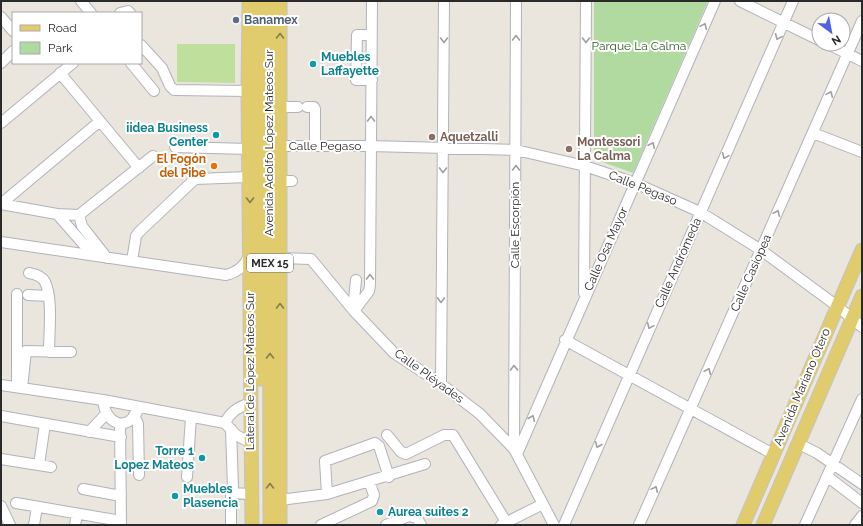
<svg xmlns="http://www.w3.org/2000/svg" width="863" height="526" font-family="Raleway,sans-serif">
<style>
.green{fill:#b0daa0}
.pitch{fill:#bfe09d}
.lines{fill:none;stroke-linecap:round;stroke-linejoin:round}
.minor-casing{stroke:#b1b3bc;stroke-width:12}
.major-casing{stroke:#c3c3c3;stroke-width:15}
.minor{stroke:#fff;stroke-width:10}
.major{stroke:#e0cc6d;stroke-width:13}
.oneway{stroke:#9f9f9f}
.oneway2{stroke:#857b4c}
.service-dot{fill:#5c6f8a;stroke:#fff;stroke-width:1.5}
.culture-dot{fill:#0f9aa8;stroke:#fff;stroke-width:1.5}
.education-dot{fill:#8d6e63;stroke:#fff;stroke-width:1.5}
.food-dot{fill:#e8710a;stroke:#fff;stroke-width:1.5}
.labels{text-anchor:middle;stroke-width:4;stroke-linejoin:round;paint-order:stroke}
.shield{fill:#fff;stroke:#6a6a6a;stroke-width:1}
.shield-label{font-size:11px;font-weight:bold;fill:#2a2a2a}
.service-label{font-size:12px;font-weight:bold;fill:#4e5e75;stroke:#fff;text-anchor:start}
.park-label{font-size:12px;fill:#2b5e22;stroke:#fff}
.culture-label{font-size:12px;font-weight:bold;fill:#0d838f;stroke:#fff;text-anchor:start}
.education-label{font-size:12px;font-weight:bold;fill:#785e54;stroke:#fff;text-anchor:start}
.street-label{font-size:12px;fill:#2a2a2a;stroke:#fff}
.food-label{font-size:12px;font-weight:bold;fill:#c56008;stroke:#fff;text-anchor:end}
</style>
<rect width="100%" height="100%" fill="#eae5dd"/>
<!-- green -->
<path class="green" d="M594,1H708L633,173L594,159Z"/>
<!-- pitch -->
<path class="pitch" d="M177,44H235V83L177,82Z"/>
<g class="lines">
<!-- minor casing -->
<g class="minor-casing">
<path id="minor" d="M81,1L91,13
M740,1L819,40
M120,13L128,11L130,13
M1,17L13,31
M828,44L862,61
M141,45L162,68L170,86L174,90L248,91
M1,63L13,51
M131,63L154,91
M60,73L139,168
M372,80H356L357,35H372
M280,107H298
M307,107H314L315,109V146
M1,123L73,63
M813,133L862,152
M280,146H371L516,150L585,166L635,183L700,212L761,250L837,306L862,327
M175,147L249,149
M280,181H292
M1,204L57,214L79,215L153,156
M1,204L100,121
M57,214L93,255
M79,215L82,226L107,258
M1,242L226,275C238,272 245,266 250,254
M280,258L311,259L354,311L394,353L441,384L480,414L514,449L554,525
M132,261L136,236L139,232L195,179L249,177
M29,273C35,274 42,276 45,282C53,298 49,333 49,352
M584,293L586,1
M28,295L49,296
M353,309L356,280
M354,311L369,291L370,285L372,1
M565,340L773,454
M441,384L444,1
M1,385L103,400L225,423L236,435L251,443
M17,387V294
M22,388L26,351L71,352
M103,400C105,424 127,433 138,410
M134,415L138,424L139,475
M1,416L121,437
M225,423C230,412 239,406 251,403
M120,424L121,525
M231,429L233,488
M89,432L106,414
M387,435L401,452L406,454L444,435H453L508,525
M799,444L817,453L862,484
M514,449L516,1
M517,454L715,1
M1,459L51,467
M39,465L45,424
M187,477L191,417
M828,477L862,503
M83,489L121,496
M327,494L325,461L375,443L379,446L389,477
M280,500L327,494L425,464
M16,503L121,521
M1,506L10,525
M34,525L37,507
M75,525L77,514
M231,525V493L252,494
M321,525L372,501L374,495L369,481
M386,525L409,516L417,518L421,525
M501,525L543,504
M564,525L793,1
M639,525L862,21
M805,525L862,399
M855,525L862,516"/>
</g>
<!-- major casing -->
<g class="major-casing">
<path id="major" d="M249,1L248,91L252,525
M259,1L260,379
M269,1L270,525
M280,525V1
M743,525L862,250
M763,525L862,296"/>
</g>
<!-- minor -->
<use href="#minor" class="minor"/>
<!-- major -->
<use href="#major" class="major"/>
</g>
<!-- one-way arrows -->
<defs><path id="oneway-chevron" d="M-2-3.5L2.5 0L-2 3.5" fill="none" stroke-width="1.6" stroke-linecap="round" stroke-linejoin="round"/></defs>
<g class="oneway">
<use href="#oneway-chevron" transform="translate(704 26) rotate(-66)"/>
<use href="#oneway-chevron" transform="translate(778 37) rotate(114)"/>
<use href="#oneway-chevron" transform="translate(516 38) rotate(-90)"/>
<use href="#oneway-chevron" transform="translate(444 40) rotate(90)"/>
<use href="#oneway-chevron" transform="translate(586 40) rotate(90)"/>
<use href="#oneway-chevron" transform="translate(830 94) rotate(-66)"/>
<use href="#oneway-chevron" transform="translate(371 119) rotate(-90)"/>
<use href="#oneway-chevron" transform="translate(652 145) rotate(-66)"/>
<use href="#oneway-chevron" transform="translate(725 156) rotate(114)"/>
<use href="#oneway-chevron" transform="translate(516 168) rotate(-90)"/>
<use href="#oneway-chevron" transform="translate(443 170) rotate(91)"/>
<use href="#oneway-chevron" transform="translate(777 213) rotate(-66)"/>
<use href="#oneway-chevron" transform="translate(370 277) rotate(-90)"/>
<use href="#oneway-chevron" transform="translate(441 300) rotate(91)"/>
<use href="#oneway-chevron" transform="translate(650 326) rotate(114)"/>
<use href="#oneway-chevron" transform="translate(514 368) rotate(-90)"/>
<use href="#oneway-chevron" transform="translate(708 371) rotate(-66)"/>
<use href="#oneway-chevron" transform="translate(532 418) rotate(-67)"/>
<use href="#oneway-chevron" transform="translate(598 445) rotate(113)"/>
<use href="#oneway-chevron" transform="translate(655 489) rotate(-66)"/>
</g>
<g class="oneway2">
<use href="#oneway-chevron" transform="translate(280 36) rotate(-90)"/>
<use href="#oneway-chevron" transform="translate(250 200) rotate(90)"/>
<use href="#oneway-chevron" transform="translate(280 306) rotate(-90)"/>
<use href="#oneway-chevron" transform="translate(270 356) rotate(-90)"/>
<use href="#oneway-chevron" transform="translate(270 486) rotate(-90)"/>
</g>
<!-- markers -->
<circle class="service-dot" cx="236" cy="20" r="4"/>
<g class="culture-dot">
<circle cx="313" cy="64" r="4"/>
<circle cx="216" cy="135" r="4"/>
<circle cx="202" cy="458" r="4"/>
<circle cx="175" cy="496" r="4"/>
<circle cx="380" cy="512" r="4"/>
</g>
<g class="education-dot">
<circle cx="432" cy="137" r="4"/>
<circle cx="569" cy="149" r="4"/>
</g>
<circle class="food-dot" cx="214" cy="166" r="4"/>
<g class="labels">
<!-- shield labels -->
<rect class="shield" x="247" y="254" width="46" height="18" rx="3"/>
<g class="shield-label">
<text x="270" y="267">MEX 15</text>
</g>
<!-- service labels -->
<g class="service-label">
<text x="244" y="24">Banamex</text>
</g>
<!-- park labels -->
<g class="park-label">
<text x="639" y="50">Parque La Calma</text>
</g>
<!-- culture labels -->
<g class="culture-label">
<text x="321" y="61">Muebles<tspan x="321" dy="14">Laffayette</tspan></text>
<text x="208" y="132" text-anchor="end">iidea Business<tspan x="208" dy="14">Center</tspan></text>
<text x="194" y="455" text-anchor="end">Torre 1<tspan x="194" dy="14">Lopez Mateos</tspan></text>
<text x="183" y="493">Muebles<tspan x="183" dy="14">Plasencia</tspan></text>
<text x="388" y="516">Aurea suites 2</text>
</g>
<!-- education labels -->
<g class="education-label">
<text x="440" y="141">Aquetzalli</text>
<text x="577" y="146">Montessori<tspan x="577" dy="14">La Calma</tspan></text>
</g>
<!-- street labels -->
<g class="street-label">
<text transform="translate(269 143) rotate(-90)" y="4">Avenida Adolfo López Mateos Sur</text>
<text x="325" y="150">Calle Pegaso</text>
<text transform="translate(643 188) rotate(22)" y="4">Calle Pegaso</text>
<text transform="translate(515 225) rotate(-90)" y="4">Calle Escorpión</text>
<text transform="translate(606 249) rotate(-66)" y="4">Calle Osa Mayor</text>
<text transform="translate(678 263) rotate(-66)" y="4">Calle Andrómeda</text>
<text transform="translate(751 273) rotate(-66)" y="4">Calle Casiopea</text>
<text transform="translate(250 371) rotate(-90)" y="4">Lateral de López Mateos Sur</text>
<text transform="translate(429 376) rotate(36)" y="4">Calle Pléyades</text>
<text transform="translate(802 387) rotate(-67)" y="4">Avenida Mariano Otero</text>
</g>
<!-- food labels -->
<g class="food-label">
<text x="206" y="163">El Fogón<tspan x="206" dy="14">del Pibe</tspan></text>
</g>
</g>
<!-- border -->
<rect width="863" height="526" fill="none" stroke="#2a2a2a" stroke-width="4"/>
<!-- legend -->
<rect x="12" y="12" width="130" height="52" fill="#ffffff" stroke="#aaaaaa"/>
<rect x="20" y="25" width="20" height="6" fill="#e0cc6d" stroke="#aaaaaa"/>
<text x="48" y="32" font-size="12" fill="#2a2a2a">Road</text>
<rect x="20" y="42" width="20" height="12" fill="#b0daa0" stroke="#aaaaaa"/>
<text x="48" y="52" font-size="12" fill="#2a2a2a">Park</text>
<!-- north arrow -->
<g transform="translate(831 32) rotate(148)"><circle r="19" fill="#ffffff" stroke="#aaaaaa"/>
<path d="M0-3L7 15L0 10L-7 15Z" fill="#5062e4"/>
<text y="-6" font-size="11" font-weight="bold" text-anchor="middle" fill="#2a2a2a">N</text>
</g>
</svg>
